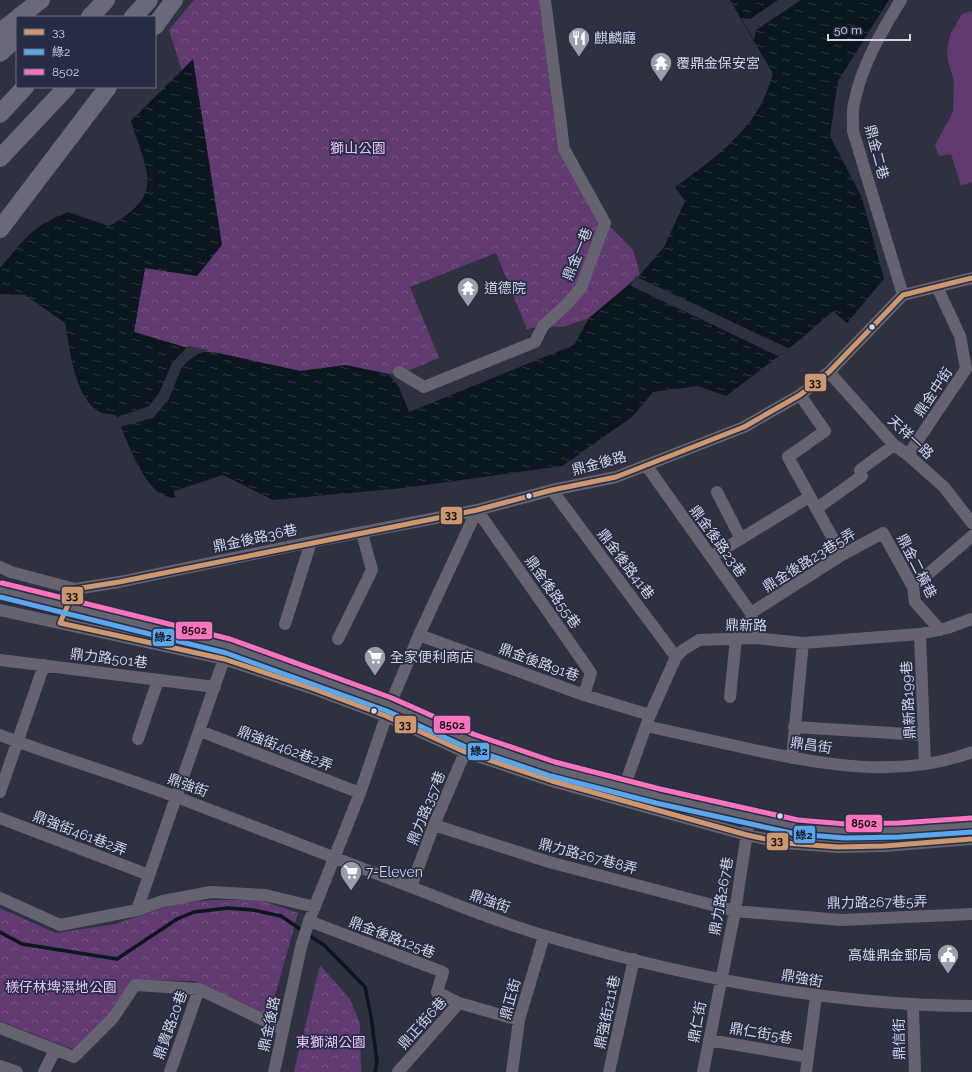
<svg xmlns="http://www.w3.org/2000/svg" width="972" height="1072" font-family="Raleway,'Noto Sans TC',sans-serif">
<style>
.grass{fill:#603a71}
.park{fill:url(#park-crowns)}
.water{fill:url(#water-ripples)}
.pier{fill:#2e313e}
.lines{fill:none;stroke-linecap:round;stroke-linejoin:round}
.stream{stroke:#0b171d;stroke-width:3.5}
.minor{stroke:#64636e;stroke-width:12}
.highway{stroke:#6a697a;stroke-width:18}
.bus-1-casing{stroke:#272c45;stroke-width:8}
.bus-2-casing{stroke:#272c45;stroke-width:8}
.bus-3-casing{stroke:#272c45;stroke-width:8}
.bus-1{stroke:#cd976f;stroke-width:5}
.bus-2{stroke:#5aa8eb;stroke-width:5}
.bus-3{stroke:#fc73be;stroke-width:5}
.bus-dot{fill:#d3d7e7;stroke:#272c45;stroke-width:1.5}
.labels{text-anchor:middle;stroke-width:3.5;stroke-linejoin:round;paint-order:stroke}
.poi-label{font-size:14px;fill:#d3d7e7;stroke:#272c45;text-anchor:start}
.park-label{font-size:14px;fill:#ebc3fc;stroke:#272c45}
.street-label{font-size:14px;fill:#d3d7e7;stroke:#272c45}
.line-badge{stroke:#272c45;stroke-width:1.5}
.pale-badge-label{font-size:11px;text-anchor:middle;font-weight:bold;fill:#111}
</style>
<defs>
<pattern id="park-crowns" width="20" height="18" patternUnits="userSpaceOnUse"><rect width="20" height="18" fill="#603a71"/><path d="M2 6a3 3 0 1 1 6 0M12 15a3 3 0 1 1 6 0" fill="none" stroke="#765685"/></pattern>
<pattern id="water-ripples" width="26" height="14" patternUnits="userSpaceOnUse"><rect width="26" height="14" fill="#0b171d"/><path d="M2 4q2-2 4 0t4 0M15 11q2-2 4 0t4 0" fill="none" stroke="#2e383e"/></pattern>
</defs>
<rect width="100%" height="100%" fill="#2e313e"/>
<!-- grass -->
<path class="grass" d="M972,11V182L961,186L951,154L939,156L935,145L953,112L954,81L948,61L947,50L950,35L962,14Z"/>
<!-- park -->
<path class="park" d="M194,0H539L558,149L593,209L633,250L640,275L589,318L563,327L543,326L527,329L496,253L410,287L439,358L410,370L388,374L346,365L300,371L218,353L198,351L134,332L145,268L197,276L193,59L182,71L169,30Z
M212,900H261L298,913L269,1017L195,981L132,980L108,1015L75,1050L0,1021V908L56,933L115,924L175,904Z
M320,965L350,999L360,1023L361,1072H294Z"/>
<!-- water -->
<path class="water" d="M730,0H889L838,81L830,136L862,198L884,279L847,323L833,311L796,343L726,396L698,386L653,392L632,417L562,466L404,488L273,500L223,475L174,491L175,498C171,497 167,497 163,495C143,487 124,434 116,415C111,414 102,414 98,411C74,396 70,349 65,323L25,295L0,294V268C24,240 31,226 68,212L109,226C166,194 147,174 131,121L193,59L222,245L197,276L145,268L134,332L198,351L218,353L300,371L346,365L388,374L399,387L409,412L574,345L589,318L640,275L664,247L685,201L675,187C706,165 739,141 759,108C765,98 769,85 773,74Z"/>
<!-- pier -->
<path class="pier" d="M778,0H801L756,30L754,40L741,18L750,19Z
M636,275L639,278L790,349L778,356L631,286Z
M188,346L209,350L198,354L189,360L181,369L169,399L153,418L120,427L116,419L120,416L149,406L159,393L172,363Z"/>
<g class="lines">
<!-- stream -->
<path class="stream" d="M0,932L22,944L117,959L177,919L194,912L228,908L253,910L281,916L325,946L365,987L371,1016L377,1062L375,1072"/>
<!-- minor -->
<path class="minor" d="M901,0C881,32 862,65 854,103C852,112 853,122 853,131L903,295
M399,372L424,387L535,342L543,326L566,305L581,288L605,223L564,149L545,0
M829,372L894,445L908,455L944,487L972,523
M800,395L825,431L788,457L842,555
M908,455L966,369L960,336L937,287
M646,465L751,613L755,638
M552,490L676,657
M717,492L741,539
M816,509L862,476L860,470L894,445
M477,510L591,673L584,695
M711,557L809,497
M0,567L11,572L75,589
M913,587L972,536
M0,590L191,636L228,646L267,659L390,705L470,741L553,769L658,796L797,827L845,831L899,830L972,825
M0,610L224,659L314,689L386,716L465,752L552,781L747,835L784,843L838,847L884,846L972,839
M751,613L842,555L883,533L913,587L915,602L940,630
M64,614L75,589L119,582L311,542L477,510L552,490L616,477L744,427L800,395L829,372L903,295L972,278
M285,624L311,542
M920,634L925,764
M419,635L584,695L650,715
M338,639L372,570L362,533
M0,660L215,687
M730,697L736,638
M646,726C681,734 715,741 750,749C823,765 900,779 972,752
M794,727L924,735
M200,731L360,793
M0,735C63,759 129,778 192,803C265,831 338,859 411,887C456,904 500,923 546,936C684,977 828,1005 972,1006
M138,739L158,680
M792,758L803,643
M0,792L44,665
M622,793L650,715L676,657L683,650L699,640L755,638L803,643L920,634L947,628L972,619
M0,818L149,875
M434,825L549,862L735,911L841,920L972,914
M411,887L434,825L468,745
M0,898L60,925L137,910L163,901L211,892L265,895L315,907
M137,910L226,653
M309,921L443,972L437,992L459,1003
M913,1006L915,1072
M0,1028L74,1057L113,1018L135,985L199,989L282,1029
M709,1040L808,1057
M0,1066L17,1072
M44,1072L55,1050
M170,1072L199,989
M274,1072L301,947L309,921L360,793L390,705L419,635L477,510
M398,1072L459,1003L519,1020
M512,1072L519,1020L544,936
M609,1072L634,959
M703,1072L735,911L748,827
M806,1072L816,996"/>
<!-- highway -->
<path class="highway" d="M19,17L41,0
M90,17L106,0
M133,17L149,0
M155,26L174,0
M0,32L17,19
M0,53L17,37
M0,114L25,87
M0,158L67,87
M0,229L108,87"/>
<!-- bus-1 casing -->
<g class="bus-1-casing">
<path id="bus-1" d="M972,278L903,295L829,372L800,395L744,427L616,477L552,490L477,510L119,582L75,589L60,623L224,659L314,689L386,716L465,752L552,781L747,835L784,843L838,847L884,846L972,839"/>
</g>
<!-- bus-2 casing -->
<g class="bus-2-casing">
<path id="bus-2" d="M0,597L226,653L387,711L468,748L551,776L656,803L796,834L845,838L899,837L972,832"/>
</g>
<!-- bus-3 casing -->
<g class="bus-3-casing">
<path id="bus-3" d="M2,583L230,639L392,698L473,734L555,762L660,789L798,820L845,824L899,823L972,818"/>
</g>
<!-- bus-1 -->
<use href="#bus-1" class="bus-1"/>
<!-- bus-2 -->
<use href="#bus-2" class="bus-2"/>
<!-- bus-3 -->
<use href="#bus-3" class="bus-3"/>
</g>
<!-- icons -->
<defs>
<g id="restaurant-pin" transform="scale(1.15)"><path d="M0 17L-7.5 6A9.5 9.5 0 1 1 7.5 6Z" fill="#999dac" stroke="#272c45"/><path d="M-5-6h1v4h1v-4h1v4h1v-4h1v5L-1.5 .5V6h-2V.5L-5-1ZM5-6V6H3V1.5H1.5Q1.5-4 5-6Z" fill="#fff"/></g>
<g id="temple-pin" transform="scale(1.15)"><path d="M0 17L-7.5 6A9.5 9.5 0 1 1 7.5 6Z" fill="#999dac" stroke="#272c45"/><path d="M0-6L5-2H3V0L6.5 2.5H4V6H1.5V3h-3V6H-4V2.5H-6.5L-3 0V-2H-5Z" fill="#fff"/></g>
<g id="supermarket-pin" transform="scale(1.15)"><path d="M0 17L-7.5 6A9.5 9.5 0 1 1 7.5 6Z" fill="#999dac" stroke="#272c45"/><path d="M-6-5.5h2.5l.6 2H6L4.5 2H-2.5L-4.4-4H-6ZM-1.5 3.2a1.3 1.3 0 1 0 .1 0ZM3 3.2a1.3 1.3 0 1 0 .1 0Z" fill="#fff"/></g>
<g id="civic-pin" transform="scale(1.15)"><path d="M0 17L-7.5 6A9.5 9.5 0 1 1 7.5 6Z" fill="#999dac" stroke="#272c45"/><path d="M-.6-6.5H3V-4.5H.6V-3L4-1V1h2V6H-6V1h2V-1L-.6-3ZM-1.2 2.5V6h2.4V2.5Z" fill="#fff"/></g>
</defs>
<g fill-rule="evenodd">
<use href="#restaurant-pin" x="579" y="38"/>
<use href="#temple-pin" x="661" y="63"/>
<use href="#temple-pin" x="468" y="288"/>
<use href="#supermarket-pin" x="375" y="657"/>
<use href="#supermarket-pin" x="351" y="872"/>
<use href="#civic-pin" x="948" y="955"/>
</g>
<!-- markers -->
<g class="bus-dot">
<circle cx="872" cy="327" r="3.5"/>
<circle cx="529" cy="496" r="3.5"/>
<circle cx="374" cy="711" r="3.5"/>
<circle cx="780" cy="816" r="3.5"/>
</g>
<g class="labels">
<!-- poi labels -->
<g class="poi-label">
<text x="594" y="43">麒麟廳</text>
<text x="676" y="68">覆鼎金保安宮</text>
<text x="484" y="293">道德院</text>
<text x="390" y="662">全家便利商店</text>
<text x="366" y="877">7-Eleven</text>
<text x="932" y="960" text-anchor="end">高雄鼎金郵局</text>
</g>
<!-- park labels -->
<g class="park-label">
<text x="358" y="153">獅山公園</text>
<text x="61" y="992">檨仔林埤濕地公園</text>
<text x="331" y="1047">東獅湖公園</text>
</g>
<!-- street labels -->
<g class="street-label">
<text transform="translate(877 152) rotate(75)" y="5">鼎金二巷</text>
<text transform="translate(577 254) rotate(-68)" y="5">鼎金一巷</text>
<text transform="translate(933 392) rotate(-56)" y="5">鼎金中街</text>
<text transform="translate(911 437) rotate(43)" y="5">天祥一路</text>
<text transform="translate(599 463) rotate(-15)" y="5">鼎金後路</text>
<text transform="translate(255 538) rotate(-12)" y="5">鼎金後路36巷</text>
<text transform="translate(718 541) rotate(54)" y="5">鼎金後路23巷</text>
<text transform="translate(809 560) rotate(-32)" y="5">鼎金後路23巷5弄</text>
<text transform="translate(626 564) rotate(53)" y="5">鼎金後路41巷</text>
<text transform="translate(917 566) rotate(63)" y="5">鼎金二橫巷</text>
<text transform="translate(553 592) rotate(55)" y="5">鼎金後路55巷</text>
<text transform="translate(746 625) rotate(1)" y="5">鼎新路</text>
<text transform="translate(109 658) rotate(7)" y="5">鼎力路501巷</text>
<text transform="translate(539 662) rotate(20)" y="5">鼎金後路91巷</text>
<text transform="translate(908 700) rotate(-93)" y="5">鼎新路199巷</text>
<text transform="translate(811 745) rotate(9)" y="5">鼎昌街</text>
<text transform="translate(285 748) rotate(21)" y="5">鼎強街462巷2弄</text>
<text transform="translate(188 785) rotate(20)" y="5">鼎強街</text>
<text transform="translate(426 808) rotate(-68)" y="5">鼎力路357巷</text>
<text transform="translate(80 833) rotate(21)" y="5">鼎強街461巷2弄</text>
<text transform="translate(588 856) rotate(15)" y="5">鼎力路267巷8弄</text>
<text transform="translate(721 896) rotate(-80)" y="5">鼎力路267巷</text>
<text transform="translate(490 901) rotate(20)" y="5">鼎強街</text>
<text transform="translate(877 902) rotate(-1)" y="5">鼎力路267巷5弄</text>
<text transform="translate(392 937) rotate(21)" y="5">鼎金後路125巷</text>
<text transform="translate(802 978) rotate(10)" y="5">鼎強街</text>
<text transform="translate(510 999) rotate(-75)" y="5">鼎正街</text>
<text transform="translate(607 1012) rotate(-78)" y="5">鼎強街211巷</text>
<text transform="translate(697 1022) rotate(-79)" y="5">鼎仁街</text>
<text transform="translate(422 1023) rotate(-48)" y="5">鼎正街6巷</text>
<text transform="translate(269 1024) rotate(-78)" y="5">鼎金後路</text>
<text transform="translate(170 1025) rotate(-70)" y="5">鼎貴路20巷</text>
<text transform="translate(761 1033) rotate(10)" y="5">鼎仁街5巷</text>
<text transform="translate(899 1039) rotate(-91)" y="5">鼎信街</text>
</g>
</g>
<g class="line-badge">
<rect x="804" y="373" width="23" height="19" rx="4" fill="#cd976f"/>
<rect x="440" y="506" width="23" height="19" rx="4" fill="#cd976f"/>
<rect x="61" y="586" width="23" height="19" rx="4" fill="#cd976f"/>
<rect x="175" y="621" width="38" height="19" rx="4" fill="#fc73be"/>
<rect x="152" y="628" width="23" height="19" rx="4" fill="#5aa8eb"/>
<rect x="394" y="715" width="23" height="19" rx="4" fill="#cd976f"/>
<rect x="433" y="715" width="38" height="19" rx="4" fill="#fc73be"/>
<rect x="467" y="742" width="23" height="19" rx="4" fill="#5aa8eb"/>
<rect x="845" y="814" width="38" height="19" rx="4" fill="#fc73be"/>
<rect x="793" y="825" width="23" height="19" rx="4" fill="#5aa8eb"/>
<rect x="766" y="832" width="23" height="19" rx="4" fill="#cd976f"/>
</g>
<g class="pale-badge-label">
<text x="815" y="387">33</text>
<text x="451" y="519">33</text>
<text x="72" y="600">33</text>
<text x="194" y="634">8502</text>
<text x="163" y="641">綠2</text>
<text x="405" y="729">33</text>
<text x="452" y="729">8502</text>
<text x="479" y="755">綠2</text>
<text x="864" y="827">8502</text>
<text x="804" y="839">綠2</text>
<text x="777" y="845">33</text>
</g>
<!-- legend -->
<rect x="16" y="16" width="140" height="72" fill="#272c45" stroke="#6c7086"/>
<rect x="24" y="29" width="20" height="6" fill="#cd976f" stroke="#6c7086"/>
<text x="52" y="36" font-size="12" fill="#d3d7e7">33</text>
<rect x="24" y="49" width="20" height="6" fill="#5aa8eb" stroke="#6c7086"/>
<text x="52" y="56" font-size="12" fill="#d3d7e7">綠2</text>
<rect x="24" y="69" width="20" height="6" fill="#fc73be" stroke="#6c7086"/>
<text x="52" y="76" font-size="12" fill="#d3d7e7">8502</text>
<!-- scale -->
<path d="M828 34v6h82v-6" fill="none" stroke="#d3d7e7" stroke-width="2"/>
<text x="834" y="34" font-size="12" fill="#d3d7e7" stroke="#272c45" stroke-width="3" paint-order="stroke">50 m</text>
</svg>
